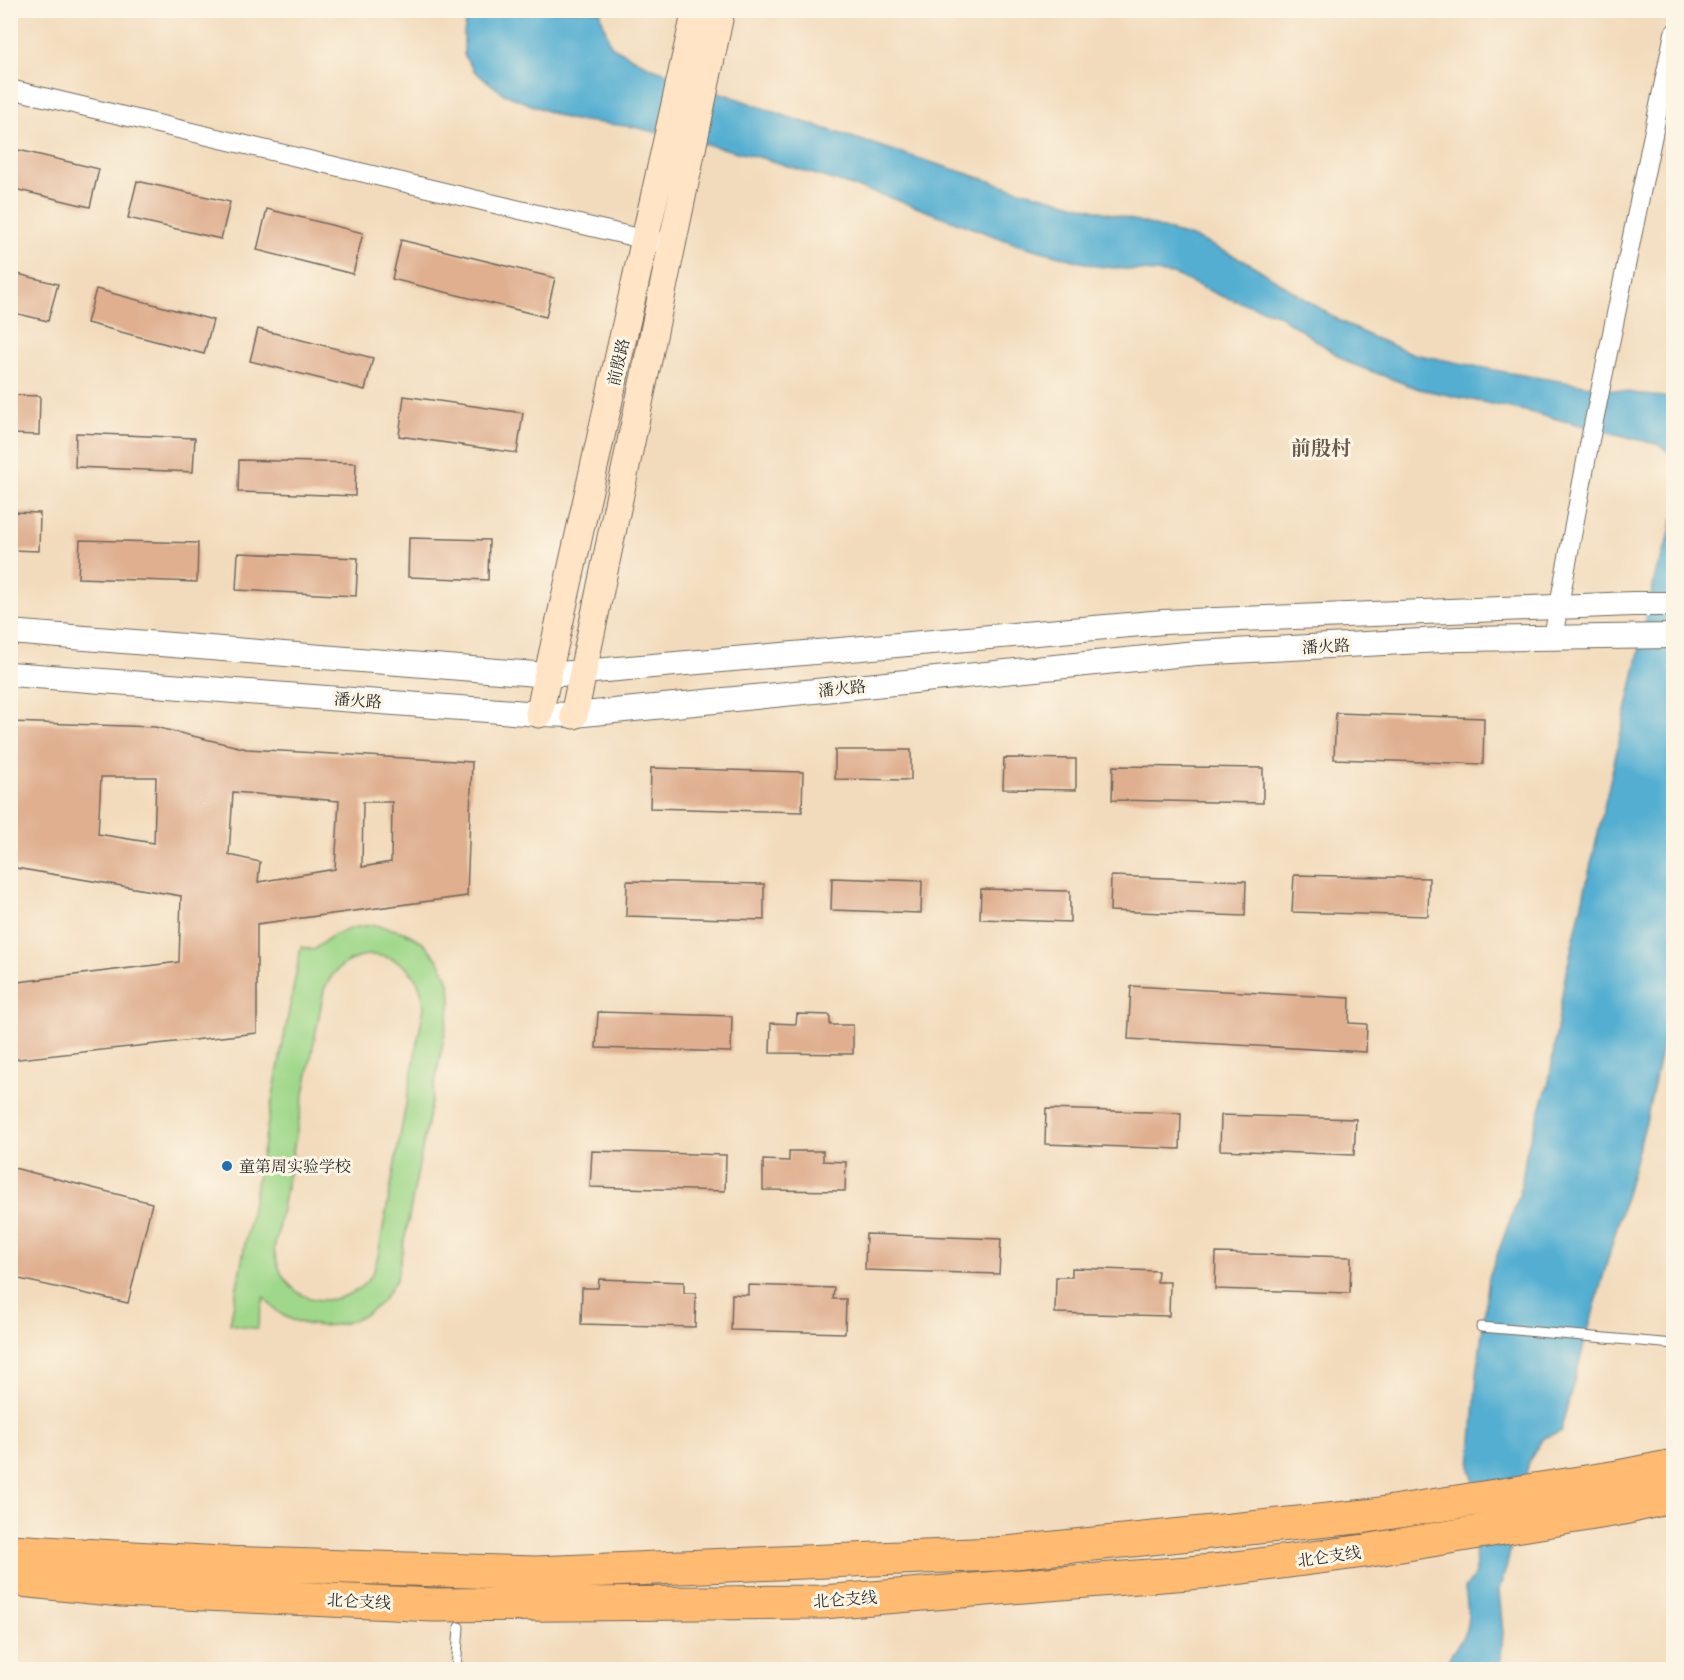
<svg xmlns="http://www.w3.org/2000/svg" width="1684" height="1680" font-family="Vollkorn,'Noto Serif SC',serif">
<style>
.green{fill:#a0d88b;stroke:#66825b;stroke-width:1.5;fill-rule:evenodd}
.water{fill:#53aed1;stroke:#3f6c7e;stroke-width:1.5}
.building{fill:#dfaf8f;fill-rule:evenodd}
.lines{fill:none;stroke-linecap:round;stroke-linejoin:round}
.service-casing{stroke:#71695e;stroke-width:11}
.minor-casing{stroke:#71695e;stroke-width:20}
.tertiary-casing{stroke:#71695e;stroke-width:26}
.secondary-casing{stroke:#71695e;stroke-width:29}
.motorway-casing{stroke:#71695e;stroke-width:35}
.service{stroke:#fff;stroke-width:9}
.minor{stroke:#fff;stroke-width:18}
.tertiary{stroke:#fff;stroke-width:24}
.secondary{stroke:#ffe4c6;stroke-width:27}
.motorway{stroke:#ffbb71;stroke-width:33}
.poi-dot{fill:#1f6fb2;stroke:#fcf5e5;stroke-width:2}
.labels{text-anchor:middle;stroke-width:6;stroke-linejoin:round;paint-order:stroke}
.street-label{font-size:16px;fill:#2b2b2b;stroke:#fcf5e5}
.poi-label{font-size:16px;fill:#2b2b2b;stroke:#fcf5e5;text-anchor:start}
.quarter-label{font-size:20px;font-weight:bold;fill:#6a594e;stroke:#fcf5e5}
</style>
<rect width="100%" height="100%" fill="#fcf5e5"/>
<filter id="ink" filterUnits="userSpaceOnUse"><feTurbulence type="fractalNoise" baseFrequency=".0167" numOctaves="2"/><feDisplacementMap in="SourceGraphic" scale="12" xChannelSelector="R" yChannelSelector="G"/><feConvolveMatrix kernelMatrix="1 2 1 2 8 2 1 2 1" color-interpolation-filters="sRGB"/></filter>
<filter id="wash" filterUnits="userSpaceOnUse"><feTurbulence type="fractalNoise" baseFrequency=".008" numOctaves="4" result="noise"/><feDisplacementMap in="SourceGraphic" scale="24" xChannelSelector="R" yChannelSelector="G"/><feGaussianBlur stdDeviation="1.35" result="paint"/><feColorMatrix in="noise" values="0 0 0 0 0 0 0 0 0 0 0 0 0 0 0 0 0 1.4 0 .05"/><feComposite in="paint" operator="in"/></filter>
<g filter="url(#wash)">
<rect width="100%" height="100%" fill="#f2dbbc"/>
<!-- green -->
<path class="green" d="M373,925C385,927 398,929 410,935C428,943 445,966 450,986C451,991 450,996 451,1001L397,1278C392,1286 387,1295 381,1302C356,1327 316,1333 284,1316C276,1312 270,1304 264,1297L257,1329L230,1324L301,947L314,950C332,933 348,927 373,925ZM366,955C400,954 421,973 424,1007L378,1256C376,1262 375,1269 372,1274C358,1299 317,1309 295,1290C282,1279 277,1266 274,1250L324,990C333,969 345,961 366,955Z"/>
<!-- water -->
<path class="water" d="M468,11H601V16L611,46L650,67L788,117L1009,187L1138,221L1198,239L1249,263L1340,321L1374,338L1414,354L1510,373L1652,396L1673,398V456L1660,445L1525,411L1419,389L1349,363L1277,314L1221,296L1173,274L1096,266L1019,245L894,199L762,158L634,127L567,119L504,94L474,71L464,55V33Z
M1673,518L1674,988L1647,1118L1560,1432L1543,1438L1529,1461L1507,1565L1499,1590L1503,1633L1500,1669L1446,1670C1449,1652 1456,1650 1463,1636C1471,1622 1467,1604 1465,1589L1476,1573L1473,1478L1470,1469L1477,1374L1489,1277L1520,1193L1527,1149L1549,1082L1564,982L1629,698L1656,572L1669,537Z"/>
<g id="blocks">
<!-- building -->
<path class="building" d="M10,148L99,169L90,207L10,188Z
M137,181L230,202L221,239L128,218Z
M267,209L363,233L353,274L257,250Z
M401,240L555,278L546,317L392,279Z
M10,272L58,284L48,321L10,312Z
M96,289L213,320L204,354L87,323Z
M258,329L373,358L365,390L250,361Z
M10,395L40,396L39,435L10,434Z
M404,396L523,413L517,453L399,436Z
M76,433L195,438L193,472L75,467Z
M239,460L356,463L355,496L238,492Z
M10,512L40,513L39,551L10,550Z
M409,538L489,540L488,580L408,577Z
M80,540L198,543L197,582L78,578Z
M238,553L358,558L356,596L236,590Z
M1336,713L1484,718L1483,764L1334,759Z
M10,722L155,727L247,749L472,762L467,896L257,924V1033L10,1060V983L179,962L181,896L10,867ZM101,777H156L154,843L98,834ZM233,792L339,801L335,869L258,882L260,862L229,855ZM363,802H392L391,862L362,867Z
M835,750H911V780L835,779Z
M1004,758L1076,759V790L1003,789Z
M1113,766L1263,768V803L1112,800Z
M651,768L803,772L802,812L650,808Z
M1294,875L1429,878L1428,916L1292,912Z
M1111,876L1246,881L1245,916L1110,911Z
M832,878L922,881L921,913L831,910Z
M627,881L764,884V920L626,916Z
M981,889L1070,891V922L980,919Z
M1131,986L1350,998L1349,1023L1367,1024L1366,1052L1128,1039Z
M598,1012L732,1016L731,1052L596,1048Z
M797,1014L830,1015V1025H853V1054L770,1053L771,1023L796,1024Z
M1046,1109L1181,1113L1180,1149L1045,1144Z
M1221,1115L1356,1119L1354,1155L1220,1150Z
M592,1151L726,1155L725,1191L590,1187Z
M789,1151H823V1161L846,1162L845,1191L763,1190V1160L789,1161Z
M10,1167L152,1203L128,1303L10,1277Z
M866,1234L1001,1239L999,1274L865,1270Z
M1216,1253L1351,1257L1350,1293L1215,1289Z
M1072,1268L1158,1271L1157,1282H1170L1169,1316L1055,1313L1056,1277H1072Z
M599,1279L684,1282V1293H696L695,1327L581,1324L582,1288H598Z
M748,1285L834,1288L833,1299H846L845,1333L731,1330L732,1294L748,1295Z"/>
</g>
</g>
<g filter="url(#ink)">
<use href="#blocks" fill-opacity="0" stroke="#71695e" stroke-width="1.5"/>
<g class="lines">
<!-- service casing -->
<g class="service-casing">
<path id="service" d="M1481,1327L1674,1344
M456,1670L459,1627"/>
</g>
<!-- minor casing -->
<g class="minor-casing">
<path id="minor" d="M10,89L672,246
M1553,637L1590,440L1674,33"/>
</g>
<!-- tertiary casing -->
<g class="tertiary-casing">
<path id="tertiary" d="M10,632L548,675L1164,622L1633,604H1674
M10,674L539,714L574,715L1196,653L1459,639L1674,636"/>
</g>
<!-- secondary casing -->
<g class="secondary-casing">
<path id="secondary" d="M539,714L696,10
M574,715L721,10"/>
</g>
<!-- motorway casing -->
<g class="motorway-casing">
<path id="motorway" d="M10,1551L221,1563L536,1573L996,1554L1367,1516L1618,1477L1674,1466
M10,1579L121,1590L433,1605L822,1602L1213,1571L1365,1551L1624,1508L1674,1496"/>
</g>
<!-- service -->
<use href="#service" class="service"/>
<!-- minor -->
<use href="#minor" class="minor"/>
<!-- tertiary -->
<use href="#tertiary" class="tertiary"/>
<!-- secondary -->
<use href="#secondary" class="secondary"/>
<!-- motorway -->
<use href="#motorway" class="motorway"/>
</g>
</g>
<!-- markers -->
<circle class="poi-dot" cx="227" cy="1166" r="6"/>
<g class="labels">
<!-- street labels -->
<g class="street-label">
<text transform="translate(618 362) rotate(-77)" y="6">前殷路</text>
<text transform="translate(1326 646) rotate(-3)" y="6">潘火路</text>
<text transform="translate(842 688) rotate(-6)" y="6">潘火路</text>
<text transform="translate(358 700) rotate(4)" y="6">潘火路</text>
<text transform="translate(1329 1556) rotate(-8)" y="6">北仑支线</text>
<text transform="translate(845 1599) rotate(-4)" y="6">北仑支线</text>
<text transform="translate(359 1601) rotate(3)" y="6">北仑支线</text>
</g>
<!-- poi labels -->
<g class="poi-label">
<text x="239" y="1172">童第周实验学校</text>
</g>
<!-- quarter labels -->
<g class="quarter-label">
<text x="1321" y="455">前殷村</text>
</g>
</g>
<!-- margin -->
<rect width="1684" height="1680" fill="none" stroke="#fcf5e5" stroke-width="36"/>
</svg>
